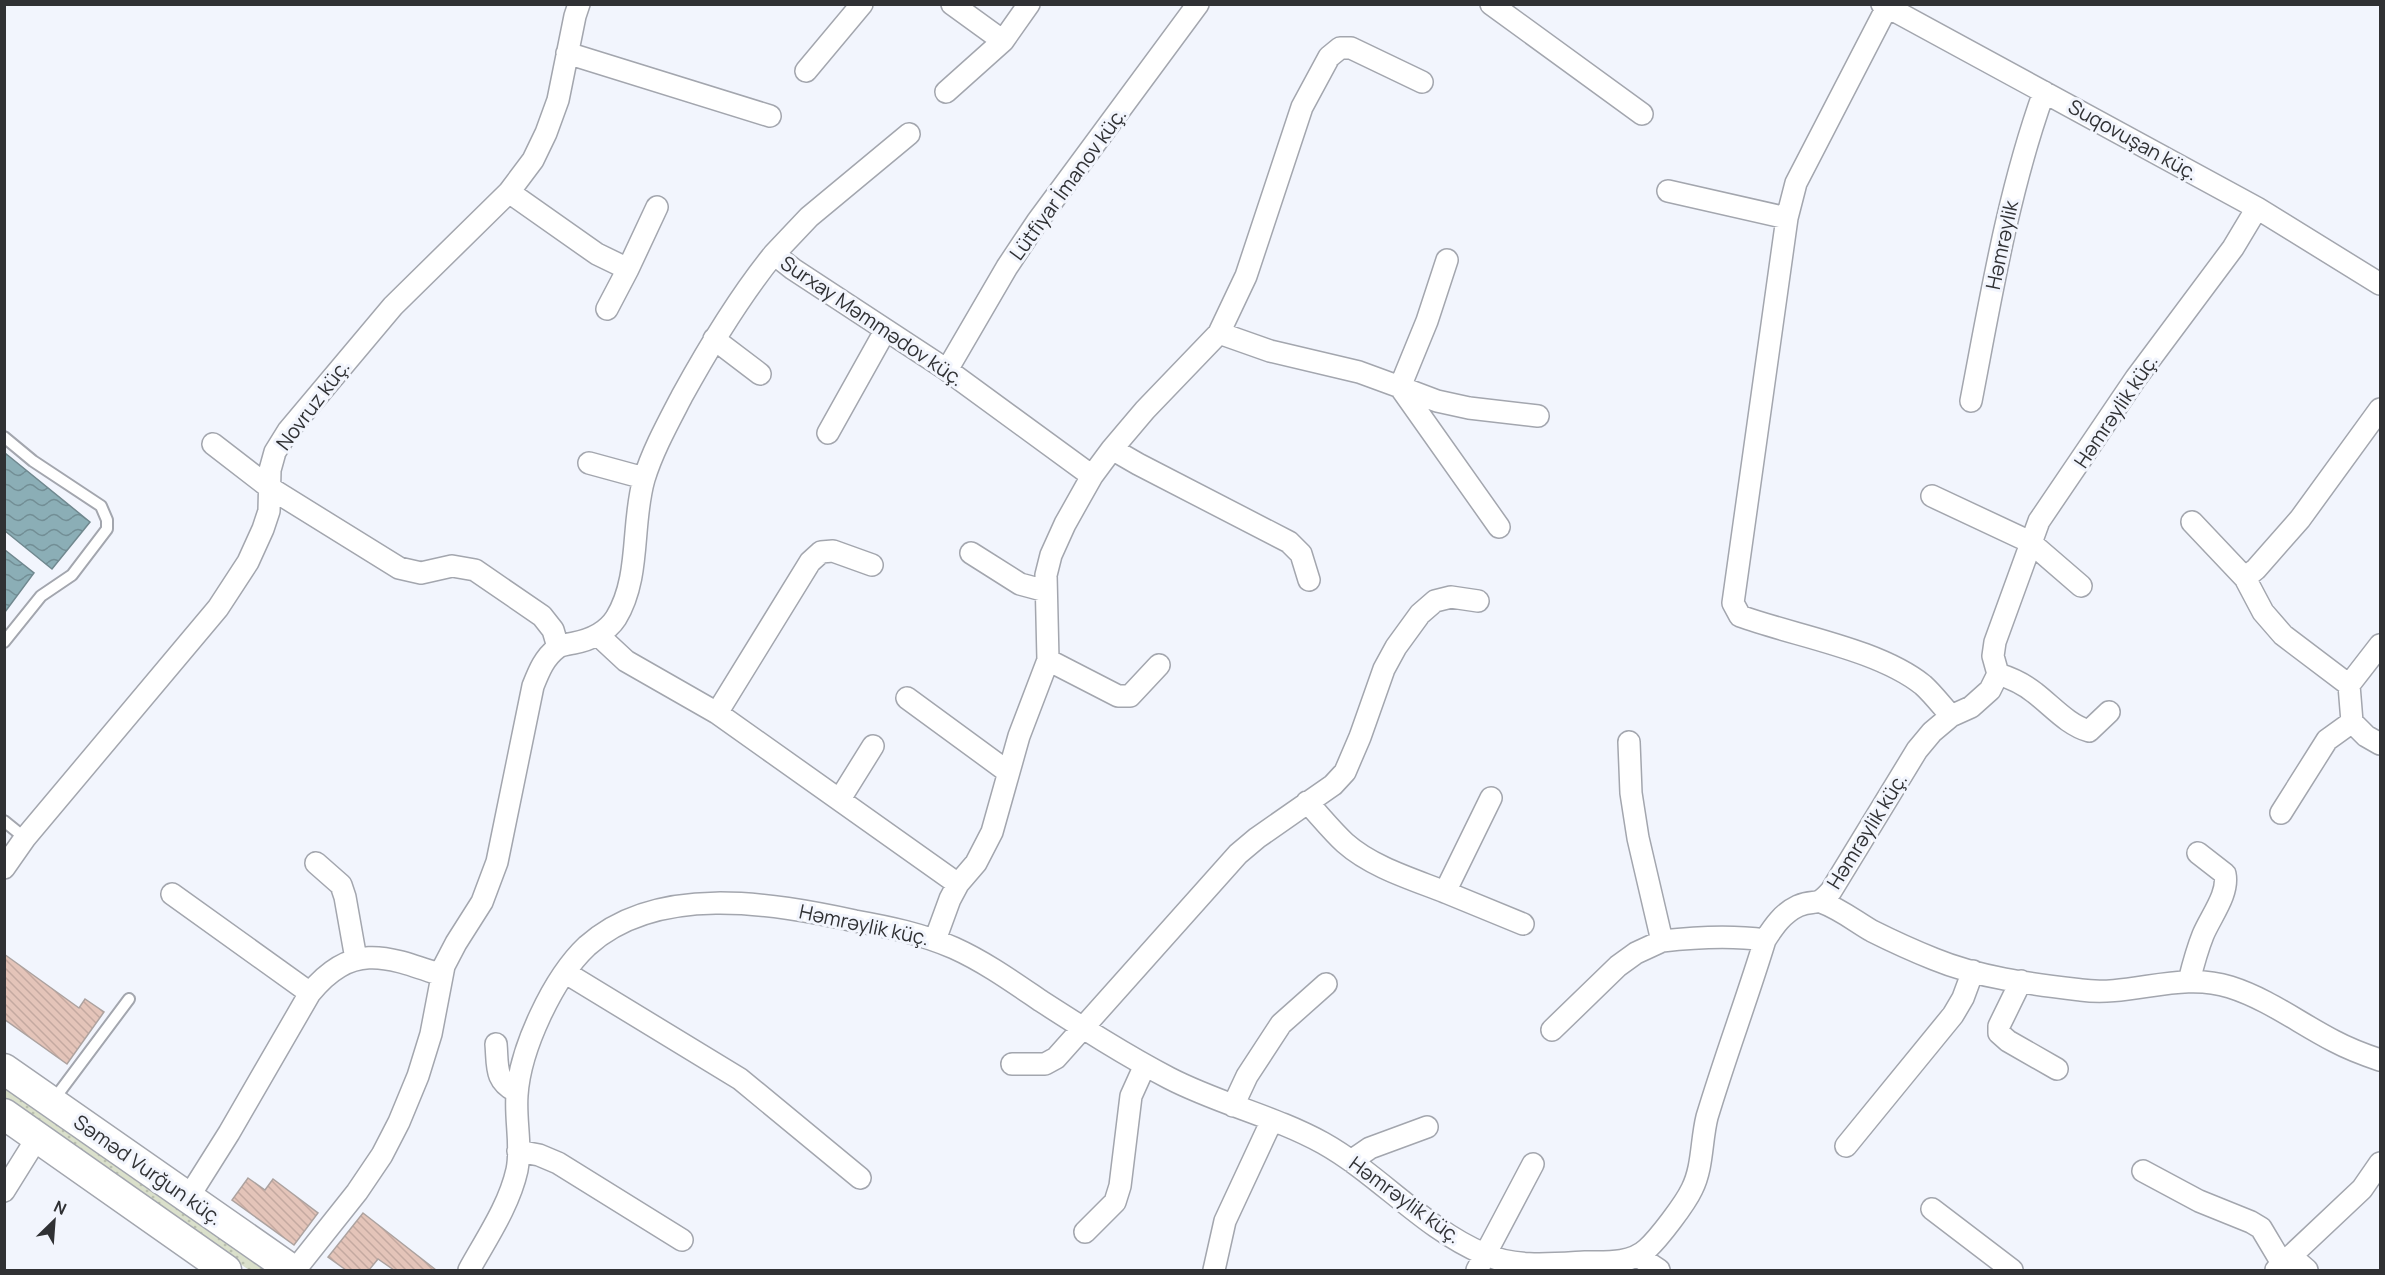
<svg xmlns="http://www.w3.org/2000/svg" width="2385" height="1275" font-family="Manrope,sans-serif">
<style>
.grass{fill:url(#grass-dots)}
.water{fill:url(#water-waves);stroke:#70888f;stroke-width:1.5}
.building{fill:url(#building-back-hatch);stroke:#aca29f;stroke-width:1.5}
.lines{fill:none;stroke-linecap:round;stroke-linejoin:round}
.service-casing{stroke:#a3a6ae;stroke-width:14}
.minor-casing{stroke:#a3a6ae;stroke-width:24}
.secondary-casing{stroke:#a3a6ae;stroke-width:33}
.service{stroke:#fff;stroke-width:10}
.minor{stroke:#fff;stroke-width:21}
.secondary{stroke:#fff;stroke-width:30}
.labels{text-anchor:middle;stroke-width:6;stroke-linejoin:round;paint-order:stroke}
.street-label{font-size:20px;fill:#303134;stroke:#f2f5fd}
</style>
<defs>
<pattern id="grass-dots" width="8" height="8" patternUnits="userSpaceOnUse" patternTransform="scale(1.5)"><rect width="8" height="8" fill="#dae0cb"/><path d="M2 2h.1M6 6h.1" fill="none" stroke="#bbc1af" stroke-width="1.8" stroke-linecap="round"/></pattern>
<pattern id="water-waves" width="16" height="10" patternUnits="userSpaceOnUse" patternTransform="scale(1.5)"><rect width="16" height="10" fill="#8baeb6"/><path d="M0 5q4-4 8 0t8 0" fill="none" stroke="#728e95"/></pattern>
<pattern id="building-back-hatch" width="6" height="6" patternUnits="userSpaceOnUse" patternTransform="scale(1.5)"><rect width="6" height="6" fill="#e4c4b9"/><path d="M-1 5l2 2M0 0l6 6M5-1l2 2" fill="none" stroke="#c4a9a0"/></pattern>
</defs>
<rect width="100%" height="100%" fill="#f2f5fd"/>
<!-- grass -->
<path class="grass" d="M4,1087L267,1270H249L5,1100Z"/>
<!-- water -->
<path class="water" d="M5,453L90,522L52,569L5,531Z
M5,550L34,573L5,612H4Z"/>
<!-- building -->
<path class="building" d="M4,954L79,1008L85,999L104,1012L67,1064L4,1019Z
M248,1178L265,1190L273,1179L318,1213L294,1245L232,1200Z
M363,1213L436,1270H394L378,1259L369,1270H346L328,1257Z"/>
<g class="lines">
<!-- service casing -->
<g class="service-casing">
<path id="service" d="M4,437L33,461L101,506L107,520V529L72,575L41,596L4,642
M4,821L25,838
M52,1102L129,999"/>
</g>
<!-- minor casing -->
<g class="minor-casing">
<path id="minor" d="M952,4L1003,41
M1491,4L1642,114
M1882,4L2257,208L2380,284
M1887,7L1796,183L1787,218L1733,603L1740,616C1795,636 1878,649 1923,685C1933,694 1942,706 1951,716
M567,53L770,116
M806,71L862,4
M946,92L1003,41L1029,4
M1668,191L1787,218
M509,192L597,254L628,269L657,207
M774,254L809,217L909,134
M1447,260L1427,321L1400,387L1437,401L1469,408L1538,416
M607,309L628,269
M1219,333L1270,351L1359,372L1400,387L1499,527
M714,339L760,374
M947,370L1007,267L1037,222L1198,4
M1971,401C1991,297 2008,192 2044,92
M2380,409L2300,519L2256,569L2245,578L2263,612L2283,635L2349,685L2352,722L2366,736L2380,744
M828,433L885,331
M213,444L270,488L399,568L421,573L452,566L475,570L542,616L553,630L558,647
M1112,449L1138,464L1289,542L1301,554L1309,580
M589,463L644,478
M1932,496L2030,542L2081,586
M2192,522L2245,578
M971,553L1020,584L1046,591
M598,635L626,661L717,713L958,884
M1048,660L1118,696H1130L1159,665
M1998,674C2011,678 2024,684 2035,693C2053,707 2068,725 2089,731L2109,712
M2349,685L2380,645
M907,698L1008,772
M717,713L810,562L821,552L833,551L872,565
M1629,742L1631,793L1638,838L1662,941C1697,937 1730,935 1765,940
M840,799L873,746
M1307,802C1320,816 1332,831 1345,843C1372,867 1412,879 1445,892L1491,798
M2281,813L2327,740L2352,722
M316,863L341,885L345,897L356,959
M4,868L25,838L218,608L248,562L263,529L269,511L270,470L275,452L288,431L393,306L509,192L533,160L546,133L558,100L575,16L579,4
M1445,892L1523,924
M172,894L310,993
M1821,902C1840,909 1855,921 1872,931C1892,941 1914,951 1934,959C1980,978 2032,984 2081,990C2131,997 2180,971 2230,987C2268,999 2299,1023 2334,1041C2349,1049 2365,1055 2380,1060
M935,940L950,899L958,884L976,863L992,832L1019,736L1048,660L1046,575L1051,555L1065,524L1092,476L1112,449L1145,410L1219,333L1246,276L1302,107L1329,57L1340,48H1351L1422,82
M566,973L740,1079L860,1178
M2021,981L1999,1026V1033L2008,1041L2057,1069
M2189,981C2193,965 2197,950 2203,935C2211,916 2229,894 2225,874L2198,853
M1552,1030L1618,966L1636,953L1662,941
M496,1044C498,1066 494,1081 517,1092
M1012,1064H1045L1056,1058L1238,854L1257,838L1333,785L1345,772L1360,737L1384,669L1396,647L1420,614L1435,601L1451,597L1478,601
M1233,1106L1247,1076L1281,1024L1326,984
M1846,1146L1953,1015L1963,998L1973,971
M518,1151L539,1155L558,1163L682,1240
M1351,1161L1370,1148L1427,1127
M2143,1171L2199,1201L2251,1222L2261,1228L2286,1270
M4,1191L37,1138
M188,1198L229,1133L310,993C352,942 386,956 441,975
M1932,1209L2012,1270
M1085,1232L1115,1202L1120,1186L1131,1096L1145,1065
M1638,1256L1659,1270
M2292,1257L2307,1270
M295,1270L357,1192L382,1155L399,1122L418,1076L431,1034L444,966L456,943L482,902L497,862L533,686C539,671 544,658 557,648C561,645 569,644 574,643C590,640 607,632 616,618C641,577 631,524 644,479C653,450 668,423 682,396C709,347 738,298 774,254L793,269L947,370L1092,476
M469,1270C486,1239 509,1206 517,1170C522,1146 515,1120 517,1095C520,1049 553,978 587,946C657,883 771,903 855,921C889,927 922,934 954,948C985,962 1013,982 1041,1001C1083,1028 1125,1055 1169,1078C1219,1104 1274,1116 1323,1143C1380,1175 1423,1228 1484,1254C1515,1268 1552,1264 1585,1262C1606,1262 1631,1264 1647,1249C1659,1238 1685,1204 1692,1189C1703,1167 1701,1141 1707,1117C1725,1057 1747,999 1765,940C1774,926 1783,913 1798,906C1816,898 1815,909 1831,891L1917,750L1932,732L1951,716L1971,707L1990,690L1998,674L1993,656L1995,642L2039,521L2136,378L2233,248L2257,208
M1214,1270L1225,1221L1272,1120
M1477,1270L1533,1164
M2276,1270L2362,1189L2380,1163"/>
</g>
<!-- secondary casing -->
<g class="secondary-casing">
<path id="secondary" d="M4,1069L292,1270
M4,1114L226,1270"/>
</g>
<!-- service -->
<use href="#service" class="service"/>
<!-- minor -->
<use href="#minor" class="minor"/>
<!-- secondary -->
<use href="#secondary" class="secondary"/>
</g>
<g class="labels">
<!-- street labels -->
<g class="street-label">
<text transform="translate(2133 140) rotate(29)" y="7">Suqovuşan küç.</text>
<text transform="translate(1068 184) rotate(-54)" y="7">Lütfiyar İmanov küç.</text>
<text transform="translate(2002 245) rotate(-78)" y="7">Həmrəylik</text>
<text transform="translate(872 321) rotate(34)" y="7">Surxay Məmmədov küç.</text>
<text transform="translate(313 405) rotate(-53)" y="7">Novruz küç.</text>
<text transform="translate(2116 411) rotate(-56)" y="7">Həmrəylik küç.</text>
<text transform="translate(1867 831) rotate(-58)" y="7">Həmrəylik küç.</text>
<text transform="translate(864 925) rotate(12)" y="7">Həmrəylik küç.</text>
<text transform="translate(148 1170) rotate(35)" y="7">Səməd Vurğun küç.</text>
<text transform="translate(1405 1200) rotate(36)" y="7">Həmrəylik küç.</text>
</g>
</g>
<!-- border -->
<rect width="2385" height="1275" fill="none" stroke="#303134" stroke-width="12"/>
<!-- north arrow -->
<g transform="translate(54 1221) rotate(25)" stroke="#f2f5fd" stroke-width="4.5" paint-order="stroke">
<path d="M0-4.5L10 22L0 15L-10 22Z" fill="#303134"/>
<text y="-9" font-size="16" font-weight="bold" text-anchor="middle" fill="#303134">N</text>
</g>
</svg>
